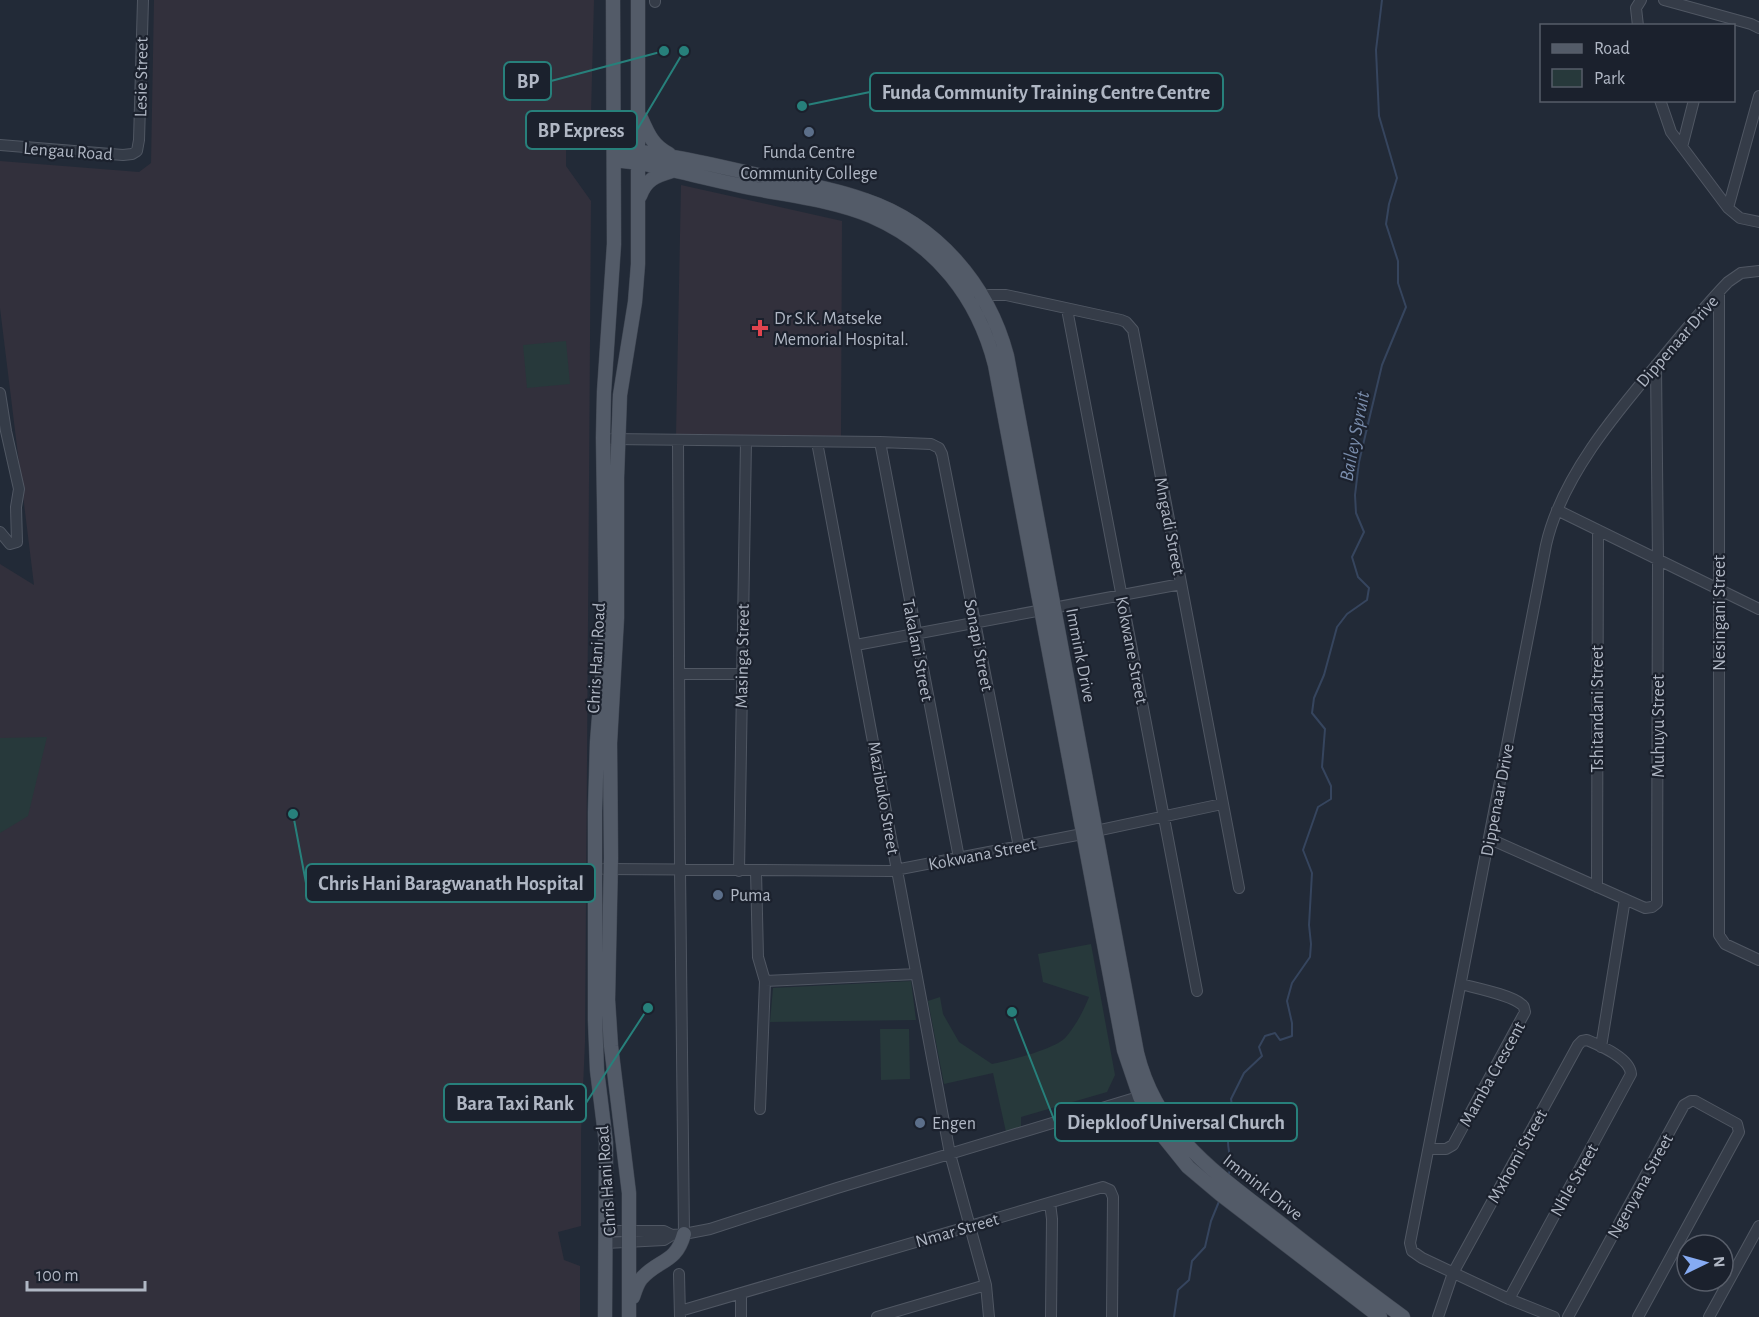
<svg xmlns="http://www.w3.org/2000/svg" width="1759" height="1317" font-family="'Alegreya Sans',sans-serif">
<style>
.medical{fill:#32303c}
.green{fill:#27393b}
.lines{fill:none;stroke-linecap:round;stroke-linejoin:round}
.stream{stroke:#36455e;stroke-width:2}
.minor-casing{stroke:#505763;stroke-width:12}
.major-casing{stroke:#3e4551;stroke-width:15}
.minor{stroke:#353c48;stroke-width:10}
.major{stroke:#535b68;stroke-width:14}
.service-dot{fill:#5c6f8a;stroke:#1b212d;stroke-width:2}
.health-dot{fill:#e0444e;stroke:#1b212d;stroke-width:2}
.labels{text-anchor:middle;stroke-width:4.5;stroke-linejoin:round;paint-order:stroke}
.street-label{font-size:18px;fill:#b0b7c4;stroke:#1b212d}
.poi-label{font-size:18px;fill:#b0b7c4;stroke:#1b212d;text-anchor:start}
.water-label{font-size:20px;font-style:italic;fill:#798cab;stroke:#1b212d}
.leader{fill:none;stroke:#27807b;stroke-width:2}
.callout-dot{fill:#27807b;stroke:#1b212d;stroke-width:2}
.callout{fill:#1b212d;stroke:#27807b;stroke-width:2}
.callout-label{font-size:20px;text-anchor:middle;font-weight:bold;fill:#b0b7c4}
</style>
<rect width="100%" height="100%" fill="#222a37"/>
<!-- medical -->
<path class="medical" d="M154,0H594L591,114L566,142V166L591,201L585,1042L581,1134V1226L558,1232L564,1260L580,1266V1317H0V564L34,585L0,308V161L139,172L151,163Z
M681,185L842,221L841,436L676,435Z"/>
<!-- green -->
<path class="green" d="M566,341L570,384L527,388L523,345Z
M47,737L28,816L0,833V738Z
M1091,944L1115,1075L1107,1092L1021,1117V1127L1006,1132L993,1073L944,1084L928,1001L940,997L943,1014L959,1042L992,1064C1008,1061 1056,1049 1066,1037C1076,1025 1083,1012 1089,997L1043,982L1038,954Z
M911,981L916,1020L770,1022L773,988Z
M880,1029H909L910,1079L881,1080Z"/>
<g class="lines">
<!-- stream -->
<path class="stream" d="M1228,1177C1234,1162 1227,1152 1228,1138C1228,1123 1234,1113 1231,1099L1244,1073L1262,1056L1259,1047L1265,1036L1275,1033L1280,1040L1292,1036V1023L1287,1001L1292,983L1310,957L1311,944L1309,925L1312,873L1303,850L1318,807L1331,799V786L1322,767L1325,729L1312,713L1314,698L1324,675L1337,627L1347,614L1367,600L1369,588L1358,577L1352,557L1364,532L1356,513L1355,495L1359,462L1382,365L1406,307L1398,283V261L1386,224L1389,204L1397,178L1379,116L1376,50L1382,0
M1174,1317L1178,1290L1189,1280L1192,1261L1205,1247L1211,1221L1220,1199"/>
<!-- minor casing -->
<g class="minor-casing">
<path id="minor" d="M655,0V2
M1664,0L1751,24L1759,28
M1638,26L1636,8L1641,0
M1660,100L1671,132L1728,208L1740,218L1759,222
M0,145L123,155L132,154L137,151L139,140L143,0
M1682,147L1694,100
M1728,208L1759,96
M1719,292V935L1725,944L1759,960
M977,299L989,295H1006L1121,320L1126,322L1133,330L1239,888
M1067,309L1197,991
M0,393L6,431L19,489L16,507L17,542L10,544L0,532
M612,439L880,442L931,444L939,448L942,454L1019,847
M678,440L680,870L684,1234
M817,442L950,1154L986,1285L989,1317
M880,442L959,858
M1557,510L1759,609
M856,645L1181,584
M679,674H742
M1490,839L1645,908L1652,907L1657,903L1658,560L1656,365
M604,869L890,871L1077,835L1222,804
M739,871L746,441
M756,871L758,957L765,981L760,1109
M1597,887L1598,530
M765,981L916,974
M1601,1047L1625,899
M1429,1149H1446L1453,1145L1525,1012C1524,1009 1525,1006 1521,1004C1511,995 1476,988 1461,984
M1050,1203L1052,1219L1051,1317
M606,1231H664L672,1235L684,1234L710,1229L837,1188L1145,1095
M606,1243L664,1240L672,1235
M679,1274L680,1317
M741,1293V1317
M680,1311L1103,1187L1110,1190L1113,1197L1112,1317
M877,1317L986,1285
M1438,1317L1453,1273L1578,1045L1582,1041L1587,1040C1601,1046 1630,1058 1631,1074L1509,1299
M1554,1317L1509,1299L1422,1258L1412,1251L1410,1243L1546,545C1561,478 1615,414 1659,362C1681,335 1704,307 1728,282L1741,273L1759,271
M1568,1317L1684,1105L1691,1101H1695L1737,1124L1739,1132L1638,1317
M1709,1317L1759,1226"/>
</g>
<!-- major casing -->
<g class="major-casing">
<path id="major" d="M641,118C648,134 653,146 669,154
M614,149C665,153 713,165 763,176C797,183 832,188 865,200C936,224 988,284 1007,356L1137,1053C1157,1135 1217,1174 1280,1223C1320,1255 1361,1286 1403,1317
M614,160L640,163C678,171 717,181 756,189C794,196 835,201 871,216C936,244 978,298 995,365L1124,1050L1140,1097L1159,1131L1188,1167L1220,1194L1380,1317
M640,196C646,179 656,176 672,171
M633,1297C635,1291 637,1284 641,1279C658,1259 676,1264 684,1234
M605,1317L606,1143L597,1070L595,1020V812L597,742L606,627L603,438L604,392L614,244L613,0
M629,1317V1193L611,1046L608,1000L611,858L610,743L617,618V478L620,395L635,302L638,264V0"/>
</g>
<!-- minor -->
<use href="#minor" class="minor"/>
<!-- major -->
<use href="#major" class="major"/>
</g>
<!-- markers -->
<g class="service-dot">
<circle cx="809" cy="132" r="6"/>
<circle cx="718" cy="895" r="6"/>
<circle cx="920" cy="1123" r="6"/>
</g>
<path class="health-dot" d="M757 319h6v6h6v6h-6v6h-6v-6h-6v-6h6z"/>
<g class="labels">
<!-- street labels -->
<g class="street-label">
<text transform="translate(141 77) rotate(-89)" y="6">Lesie Street</text>
<text transform="translate(68 151) rotate(4)" y="6">Lengau Road</text>
<text transform="translate(1677 341) rotate(-49)" y="6">Dippenaar Drive</text>
<text transform="translate(1170 526) rotate(79)" y="6">Mngadi Street</text>
<text transform="translate(1719 613) rotate(-90)" y="6">Nesingani Street</text>
<text transform="translate(979 645) rotate(79)" y="6">Sonapi Street</text>
<text transform="translate(918 650) rotate(79)" y="6">Takalani Street</text>
<text transform="translate(1132 650) rotate(79)" y="6">Kokwane Street</text>
<text transform="translate(1081 655) rotate(79)" y="6">Immink Drive</text>
<text transform="translate(742 656) rotate(-89)" y="6">Masinga Street</text>
<text transform="translate(596 658) rotate(-87)" y="6">Chris Hani Road</text>
<text transform="translate(1597 709) rotate(-90)" y="6">Tshitandani Street</text>
<text transform="translate(1658 726) rotate(-90)" y="6">Muhuyu Street</text>
<text transform="translate(884 798) rotate(80)" y="6">Mazibuko Street</text>
<text transform="translate(1497 800) rotate(-79)" y="6">Dippenaar Drive</text>
<text transform="translate(982 854) rotate(-11)" y="6">Kokwana Street</text>
<text transform="translate(1492 1074) rotate(-61)" y="6">Mamba Crescent</text>
<text transform="translate(1517 1156) rotate(-61)" y="6">Mxhomi Street</text>
<text transform="translate(1574 1180) rotate(-61)" y="6">Nhle Street</text>
<text transform="translate(606 1181) rotate(-94)" y="6">Chris Hani Road</text>
<text transform="translate(1640 1186) rotate(-61)" y="6">Ngenyana Street</text>
<text transform="translate(1263 1187) rotate(38)" y="6">Immink Drive</text>
<text transform="translate(957 1230) rotate(-16)" y="6">Nmar Street</text>
</g>
<!-- poi labels -->
<g class="poi-label">
<text x="809" y="158" text-anchor="middle">Funda Centre<tspan x="809" dy="21">Community College</tspan></text>
<text x="774" y="324">Dr S.K. Matseke<tspan x="774" dy="21">Memorial Hospital.</tspan></text>
<text x="730" y="901">Puma</text>
<text x="932" y="1129">Engen</text>
</g>
<!-- water labels -->
<g class="water-label">
<text transform="translate(1354 436) rotate(-79)" y="7">Bailey Spruit</text>
</g>
</g>
<!-- callouts -->
<path class="leader" d="M664 51L551 81M802 106L870 92M684 51L637 130M293 814L306 883M648 1008L586 1103M1012 1012L1055 1122"/>
<g class="callout-dot">
<circle cx="664" cy="51" r="6"/>
<circle cx="802" cy="106" r="6"/>
<circle cx="684" cy="51" r="6"/>
<circle cx="293" cy="814" r="6"/>
<circle cx="648" cy="1008" r="6"/>
<circle cx="1012" cy="1012" r="6"/>
</g>
<g class="callout">
<rect x="504" y="62" width="47" height="38" rx="6"/>
<rect x="870" y="73" width="353" height="38" rx="6"/>
<rect x="526" y="111" width="111" height="38" rx="6"/>
<rect x="306" y="864" width="289" height="38" rx="6"/>
<rect x="444" y="1084" width="142" height="38" rx="6"/>
<rect x="1055" y="1103" width="242" height="38" rx="6"/>
</g>
<g class="callout-label">
<text x="528" y="88">BP</text>
<text x="1046" y="99">Funda Community Training Centre Centre</text>
<text x="581" y="137">BP Express</text>
<text x="451" y="890">Chris Hani Baragwanath Hospital</text>
<text x="515" y="1110">Bara Taxi Rank</text>
<text x="1176" y="1129">Diepkloof Universal Church</text>
</g>
<!-- legend -->
<rect x="1540" y="24" width="195" height="78" fill="#1b212d" stroke="#575d69" stroke-width="1.5"/>
<rect x="1552" y="44" width="30" height="9" fill="#535b68" stroke="#575d69" stroke-width="1.5"/>
<text x="1594" y="54" font-size="18" fill="#b0b7c4">Road</text>
<rect x="1552" y="69" width="30" height="18" fill="#27393b" stroke="#575d69" stroke-width="1.5"/>
<text x="1594" y="84" font-size="18" fill="#b0b7c4">Park</text>
<!-- north arrow -->
<g transform="translate(1705 1263) rotate(85)"><circle r="28" fill="#1b212d" stroke="#575d69" stroke-width="1.5"/>
<path d="M0-4.5L10 22L0 15L-10 22Z" fill="#86abf3"/>
<text y="-9" font-size="16" font-weight="bold" text-anchor="middle" fill="#b0b7c4">N</text>
</g>
<!-- scale -->
<path d="M27 1281v9h118v-9" fill="none" stroke="#b0b7c4" stroke-width="3"/>
<text x="36" y="1281" font-size="18" fill="#b0b7c4" stroke="#1b212d" stroke-width="4.5" paint-order="stroke">100 m</text>
</svg>
